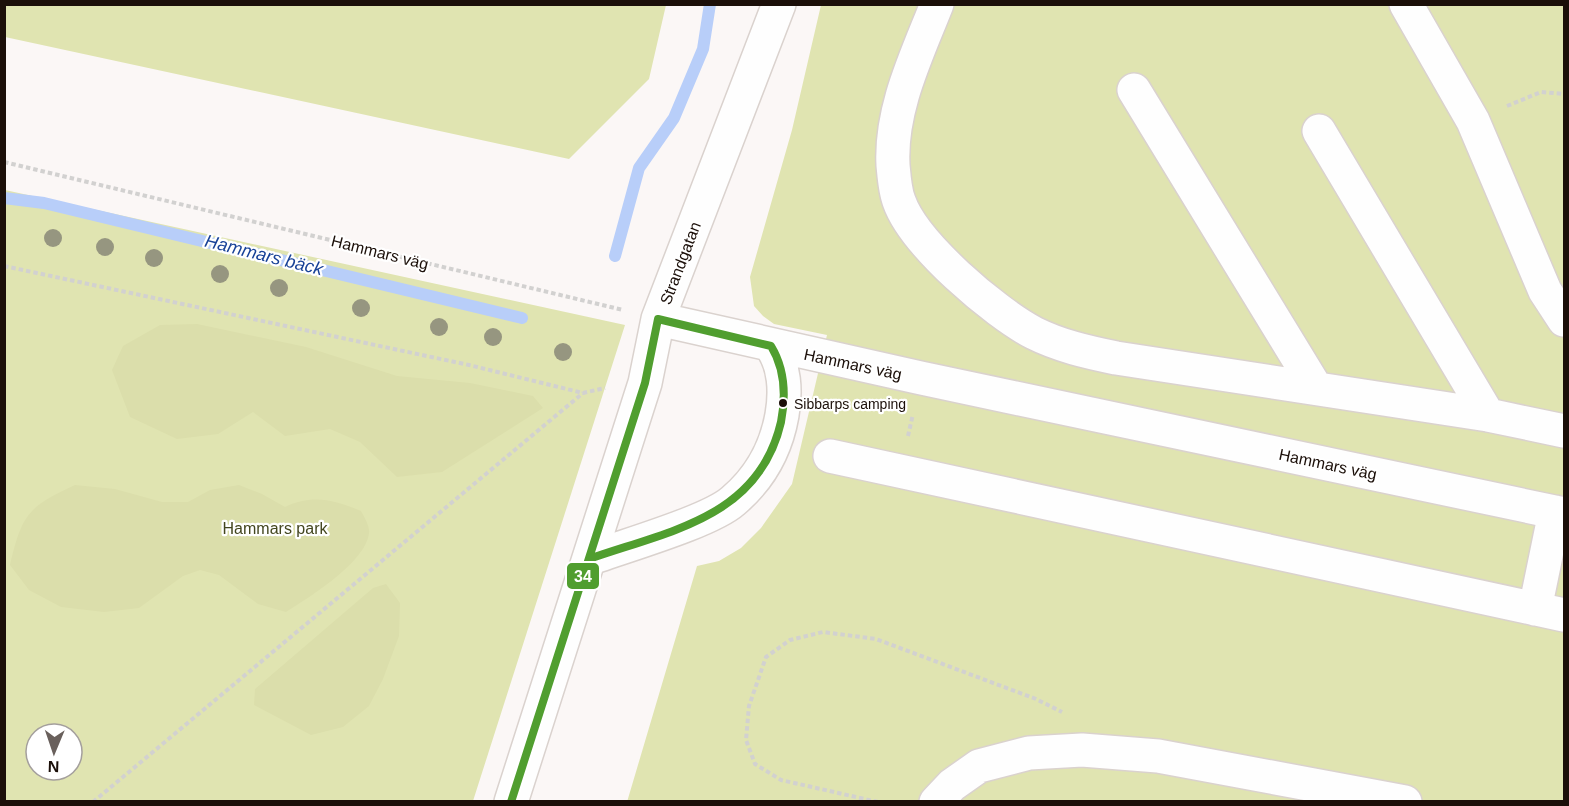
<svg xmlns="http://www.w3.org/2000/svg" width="1569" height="806" font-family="Helvetica,sans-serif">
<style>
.green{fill:#e0e4b1;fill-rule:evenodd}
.forest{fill:#dbdeab}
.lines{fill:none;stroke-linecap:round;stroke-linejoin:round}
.stream{stroke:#b8cef9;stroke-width:12}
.minor-casing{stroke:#dad2ce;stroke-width:36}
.path{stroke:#d2d1d0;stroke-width:4;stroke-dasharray:4.5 3;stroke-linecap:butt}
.minor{stroke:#fefefe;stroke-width:33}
.bus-1-casing{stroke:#fff;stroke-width:12}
.bus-1{stroke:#509e2f;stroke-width:8}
.tree{fill:#969680}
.bus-dot{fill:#1b0f09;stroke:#fff;stroke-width:2}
.labels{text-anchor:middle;stroke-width:4.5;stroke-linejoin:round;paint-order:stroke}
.bus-label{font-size:14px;fill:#1b0f09;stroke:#fff;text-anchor:start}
.street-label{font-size:16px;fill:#1b0f09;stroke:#fff}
.park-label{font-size:16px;fill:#43461f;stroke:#fff}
.water-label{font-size:18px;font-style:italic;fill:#184297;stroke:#fff}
.line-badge{stroke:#fff;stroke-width:2}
.badge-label{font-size:16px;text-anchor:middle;font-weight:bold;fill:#fff}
</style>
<rect width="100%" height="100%" fill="#fbf7f6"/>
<!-- green -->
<path class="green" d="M5,4H666V5L649,79L569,159L5,37Z
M821,5H1564V801L627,802L697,566L719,561L741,548L761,528L792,484L827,335L774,324L763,316L754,306L750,277L792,130Z
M5,190L625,325L473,801L5,802ZM36,734H72V770H36Z"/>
<!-- forest -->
<path class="forest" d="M197,324L306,347L397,376L470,383L533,396L543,408L442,472L397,477L360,442L330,429L285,436L253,412L218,434L177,439L130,417L112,370L123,346L160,325Z
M75,485L115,489L162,502H188L210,490L239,485L262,494L285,507C313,494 334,500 361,511C364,517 370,526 369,533C366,562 310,597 286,612L258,604L219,575L200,570L183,576L139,608L104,612L61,607L29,590L10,565C22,515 27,507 75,485Z
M386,584L400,603L399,636L383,679L369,706L343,727L311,735L254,705L255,689L373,588Z"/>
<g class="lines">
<!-- stream -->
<path class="stream" d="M4,198L44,203L522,318
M615,256L639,168L674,118L703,49L710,4"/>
<!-- minor casing -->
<g class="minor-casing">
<path id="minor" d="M937,4C917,55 890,109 893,165C894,176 895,191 899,201C914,244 994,312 1034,333C1060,346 1087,352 1116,358L1488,415L1564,431
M1406,4L1473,121L1545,291L1564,320
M1134,90L1316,388
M1319,131L1488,415
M658,319L921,378L1564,514
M830,456L1564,615
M589,559C623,546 709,522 733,501C759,479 776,449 782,415C786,392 785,365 771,346
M1535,609L1555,512
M511,802L645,383L658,319L779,4
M936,802L952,785L979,766L1029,753L1082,750L1158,756L1405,802"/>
</g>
<!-- path -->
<path class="path" d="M1507,106L1541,92L1564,94
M4,162L623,310
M4,266L469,365L583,393L605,388
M908,436L913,414
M93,802L583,393
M878,802L781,780L755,764L746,740L749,706L766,657L790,640L823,632L876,639L1036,699L1062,712"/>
<!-- minor -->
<use href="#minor" class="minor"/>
<!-- bus-1 casing -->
<g class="bus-1-casing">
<path id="bus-1" d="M511,802L645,383L658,319L771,346C785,369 786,396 781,422C759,518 668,531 589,559"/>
</g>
<!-- bus-1 -->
<use href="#bus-1" class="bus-1"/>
</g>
<!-- trees -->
<g class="tree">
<circle cx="53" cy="238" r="9"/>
<circle cx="105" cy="247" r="9"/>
<circle cx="154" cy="258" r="9"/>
<circle cx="220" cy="274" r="9"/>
<circle cx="279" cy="288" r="9"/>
<circle cx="361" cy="308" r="9"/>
<circle cx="439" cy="327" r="9"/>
<circle cx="493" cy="337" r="9"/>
<circle cx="563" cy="352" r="9"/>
</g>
<!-- markers -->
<circle class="bus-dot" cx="783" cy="403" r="5"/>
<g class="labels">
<!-- bus labels -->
<g class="bus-label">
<text x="794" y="409">Sibbarps camping</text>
</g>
<!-- street labels -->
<g class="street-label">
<text transform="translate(380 252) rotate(14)" y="6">Hammars väg</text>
<text transform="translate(680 263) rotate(-69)" y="6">Strandgatan</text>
<text transform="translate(853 364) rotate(12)" y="6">Hammars väg</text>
<text transform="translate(1328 464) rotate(12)" y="6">Hammars väg</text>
</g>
<!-- park labels -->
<g class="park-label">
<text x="275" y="534">Hammars park</text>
</g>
<!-- water labels -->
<g class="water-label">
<text transform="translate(264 255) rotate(14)" y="6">Hammars bäck</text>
</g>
</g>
<rect class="line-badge" x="566" y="562" width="34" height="28" rx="6" fill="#509e2f"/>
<g class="badge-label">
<text x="583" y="582">34</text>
</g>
<!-- border -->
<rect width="1569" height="806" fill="none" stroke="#1b0f09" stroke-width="12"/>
<!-- north arrow -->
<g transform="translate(54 752) rotate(182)"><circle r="28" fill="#ffffff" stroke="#a49f9d" stroke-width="1.5"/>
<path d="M0-4.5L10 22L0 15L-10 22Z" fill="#69605c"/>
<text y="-9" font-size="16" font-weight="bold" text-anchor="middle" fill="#1b0f09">N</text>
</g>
</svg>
